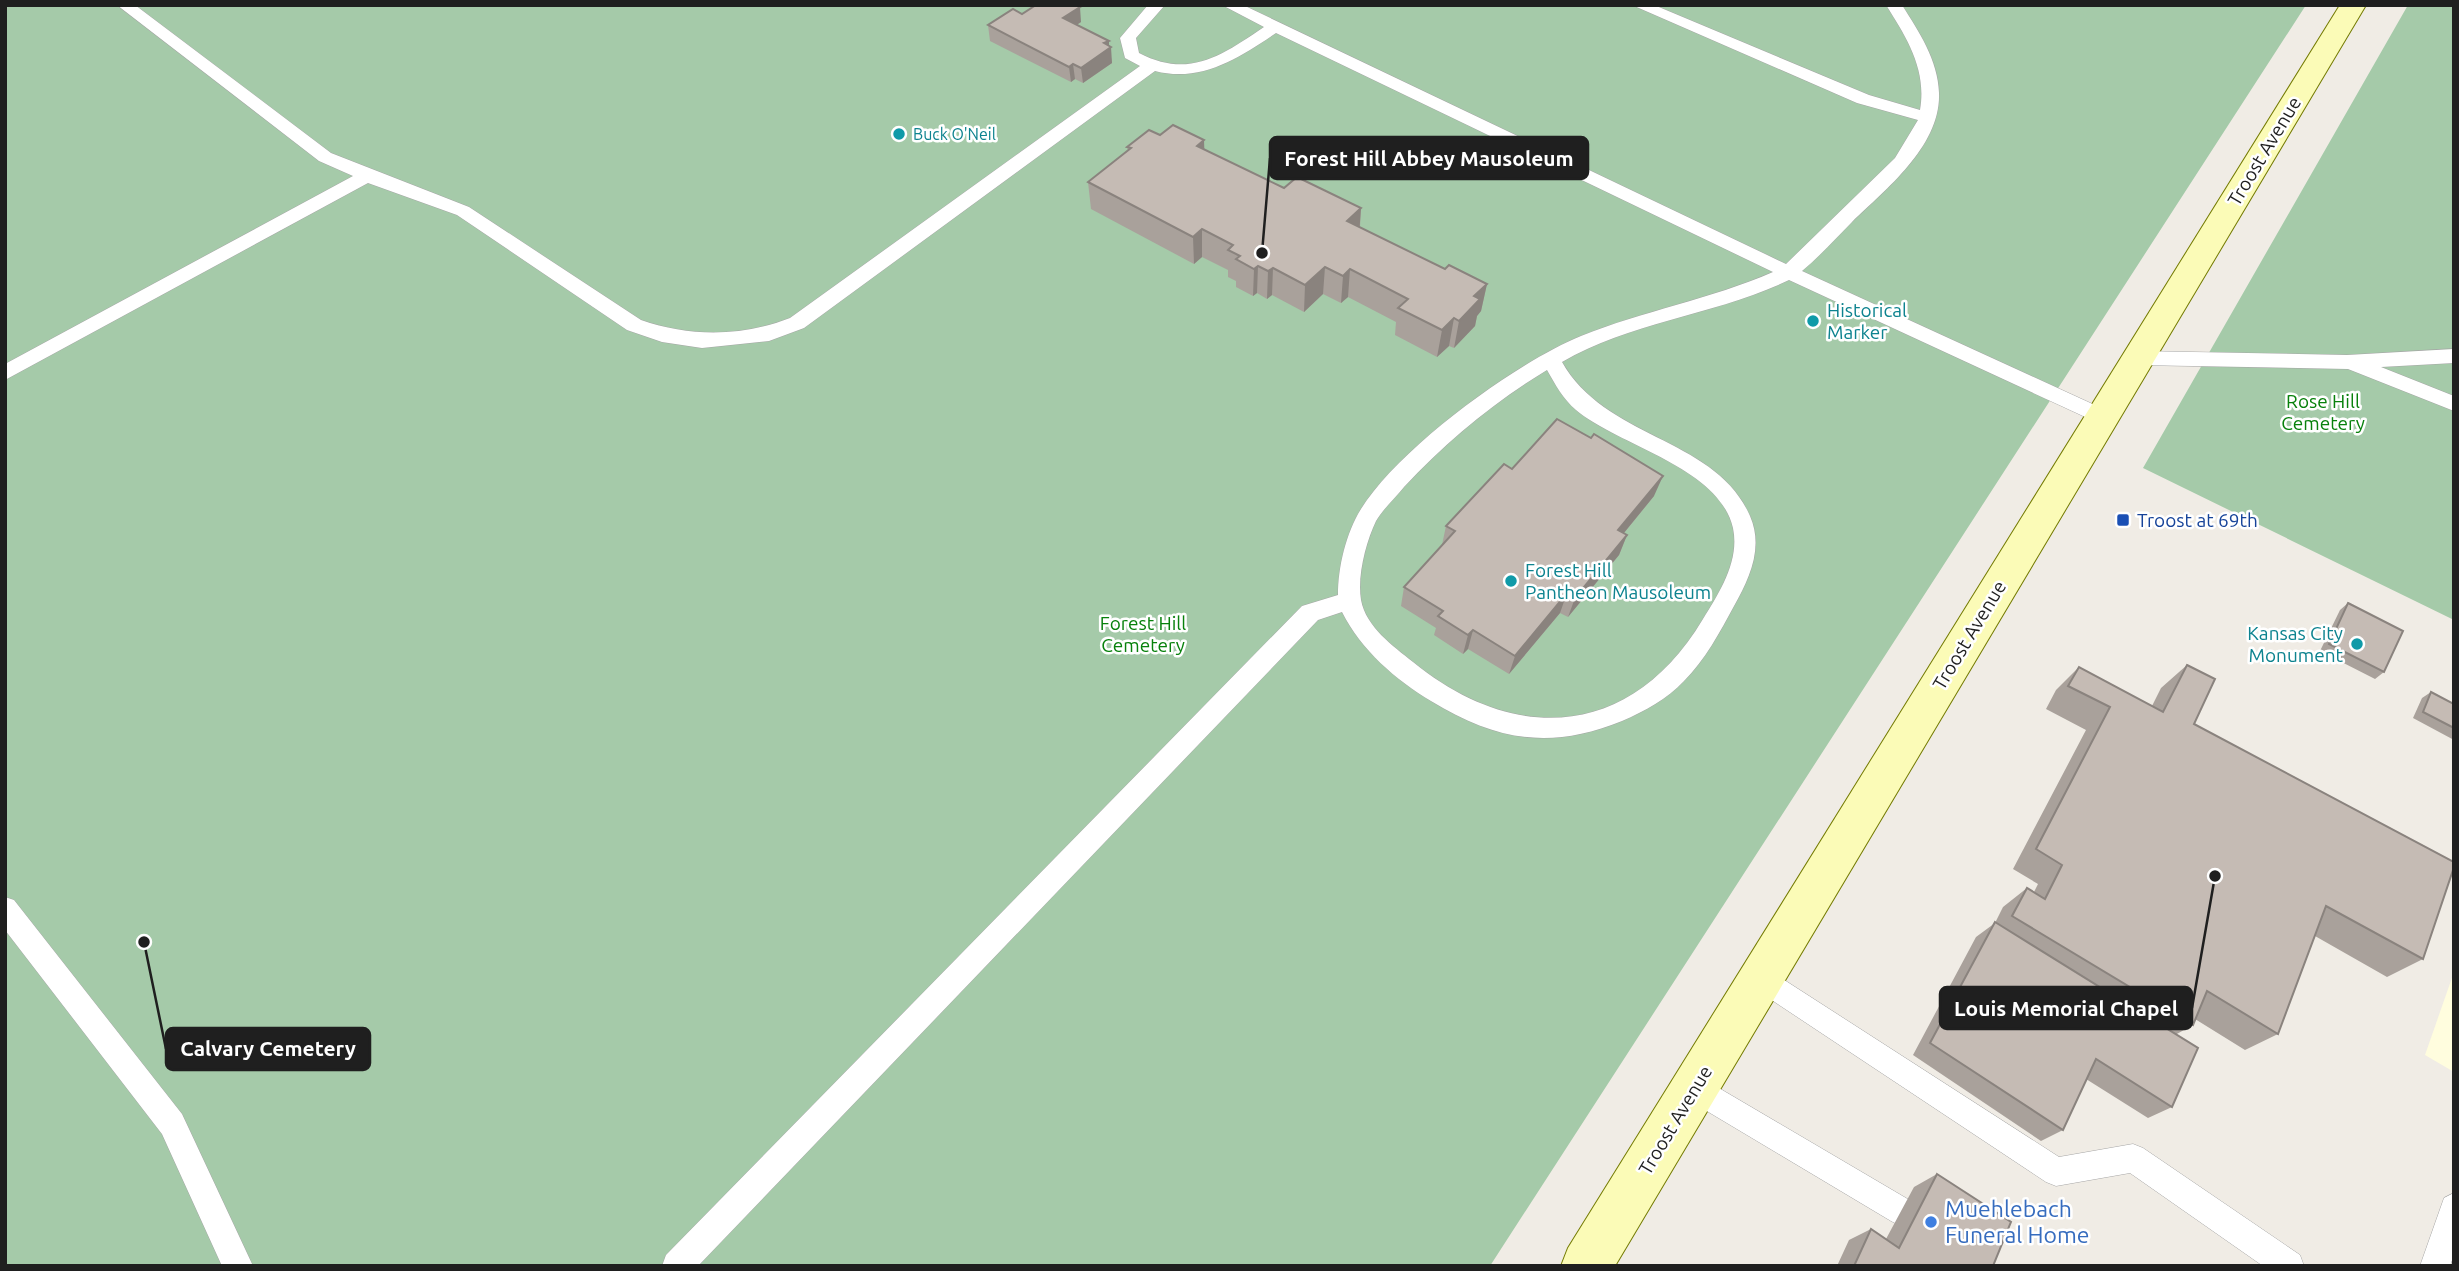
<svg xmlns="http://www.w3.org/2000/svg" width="2459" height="1271" font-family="Ubuntu,sans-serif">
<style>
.education{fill:#fffdde}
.cemetery{fill:#a5caa9}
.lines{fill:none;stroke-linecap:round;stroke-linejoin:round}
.lane-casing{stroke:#a6a6a6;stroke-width:1}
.secondary-casing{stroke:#737a01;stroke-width:2}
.lane{fill:#fff;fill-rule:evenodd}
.secondary{fill:#fbfbb7;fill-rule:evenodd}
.wall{fill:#a9a19b}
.shaded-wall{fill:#8a837e}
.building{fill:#c5bbb4;stroke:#8a837e;stroke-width:2}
.culture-dot{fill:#0f9aa8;stroke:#fff;stroke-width:2.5}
.transit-dot{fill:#1a4fb4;stroke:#fff;stroke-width:2.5}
.shop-dot{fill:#3f7fe0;stroke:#fff;stroke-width:2.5}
.labels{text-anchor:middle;stroke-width:5;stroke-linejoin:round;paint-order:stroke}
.far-culture-label{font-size:16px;fill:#0d838f;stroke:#fff;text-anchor:start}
.street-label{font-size:19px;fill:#1f1f1f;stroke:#fff}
.culture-label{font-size:19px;fill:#0d838f;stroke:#fff;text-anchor:start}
.park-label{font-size:19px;fill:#08810c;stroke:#fff}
.transit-label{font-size:19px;fill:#164399;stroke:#fff;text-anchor:start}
.near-shop-label{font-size:23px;fill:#366cbe;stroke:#fff;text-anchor:start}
.leader{fill:none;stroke:#1f1f1f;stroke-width:2.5}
.callout-dot{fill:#1f1f1f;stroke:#fff;stroke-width:2.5}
.callout{fill:#1f1f1f;stroke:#1f1f1f;stroke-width:2.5}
.callout-label{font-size:21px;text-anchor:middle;font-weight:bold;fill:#fff}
</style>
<rect width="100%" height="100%" fill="#f0ece5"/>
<!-- education -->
<path class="education" d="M2454,972V1072L2425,1055Z"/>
<!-- cemetery -->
<path class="cemetery" d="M5,5H2306L1490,1266H5Z
M2408,5H2454V620L2143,468Z"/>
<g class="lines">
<!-- lane casing -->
<g class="lane-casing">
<path id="lane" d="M117,5H135L331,153L469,207L641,320C690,337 741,337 790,318L1140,66L1125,58L1120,38L1148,5H1165L1136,38L1139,53C1189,79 1221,56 1264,27L1222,5H1243L1786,264L1895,158L1918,120L1857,103L1632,5H1654L1869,95L1920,110C1927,70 1907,38 1886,5H1902C1919,32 1938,60 1939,93C1941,146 1886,189 1852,222C1835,239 1820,256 1802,271L2110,412L2113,417L2110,422H2096L1789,280C1716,315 1632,321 1562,362C1606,440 1716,437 1750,516C1764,548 1749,579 1734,606C1720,632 1705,660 1684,681C1667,699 1645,711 1622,721C1550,750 1497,741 1431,701C1396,680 1361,650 1342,612L1318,620L698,1266H662L666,1255L1302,606L1338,595C1338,567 1346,533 1361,509C1399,448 1515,363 1581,336C1643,311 1711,299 1773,272L1276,33C1239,58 1201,83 1155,71L804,328L769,341L702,348L662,342L627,330L457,215L368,183L5,380V364L353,176L319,161ZM1547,370C1555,384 1563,399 1576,410C1619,446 1719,467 1733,528C1740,561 1719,593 1703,619C1632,738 1516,746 1413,662C1393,646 1366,627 1361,600C1357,576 1366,542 1376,521C1383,509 1395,498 1404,487C1446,442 1494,402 1547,370Z
M2454,349V363L2381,367L2454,396V411L2348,369L2138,365L2128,358L2138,351L2347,355Z
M5,897L14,900L182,1114L253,1266H222L162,1134L5,930Z
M1761,965L2059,1157L2133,1144L2143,1148L2300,1255L2304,1266H2263L2130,1173L2056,1186L2046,1182L1752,987L1748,978L1752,969Z
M1695,1074L1911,1201L1916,1211L1911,1221L1901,1226L1891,1221L1685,1098L1681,1088L1685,1078Z
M2454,1193V1254L2450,1266H2420L2444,1198Z"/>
</g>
<!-- secondary casing -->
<g class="secondary-casing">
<path id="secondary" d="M2340,5H2366L1615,1266H1561L1568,1248Z"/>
</g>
<!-- lane -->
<use href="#lane" class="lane"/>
<!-- secondary -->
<use href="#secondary" class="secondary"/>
</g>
<!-- wall -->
<path class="wall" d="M1022,14L1081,22L1077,25L1109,46L1112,63L1083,83L1075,79L1071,82L990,41L988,25Z
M1204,140V149L1284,188L1361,208L1360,227L1445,269L1487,284L1481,311L1477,316L1475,326L1454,348L1449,346L1437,357L1395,335L1396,322L1348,297L1341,303L1323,294L1304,312L1272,295L1267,299L1257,293L1253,296L1236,287V281L1228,277V270L1202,257L1194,264L1091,209L1088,182L1128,151L1127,147Z
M1512,469L1654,496L1624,533L1627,535L1619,555L1568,617L1560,613L1509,674L1468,649L1463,654L1434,635L1436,628L1401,606L1404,587L1442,545L1446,526Z
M2348,603L2384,672L2375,679L2320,651L2340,610Z
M2187,665L2194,724L2423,959L2387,977L2315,936L2278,1034L2245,1050L2195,1019L2193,1025L2175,1035L2172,1107L2148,1118L2086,1079L2063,1130L2041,1141L1913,1055L1976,937L1995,923L2003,907L2027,888L2034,892L2038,884L2013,869L2086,730L2046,709L2056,690L2079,667L2152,706L2161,688Z
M2431,692L2454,704V740L2413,718L2422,698Z
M1937,1174L1993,1266H1837L1849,1240L1871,1229L1886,1239L1914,1187Z"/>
<!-- shaded-wall -->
<path class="shaded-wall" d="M1080,7L1081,22L1064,33L1063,18Z
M1109,41V48L1111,47L1112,63L1083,83L1081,68L1104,43Z
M1073,64L1075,79L1071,82L1069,67Z
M1204,140L1205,168L1197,146Z
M1361,208L1359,236L1347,221Z
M1202,229V257L1194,264L1193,237Z
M1258,266L1257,293L1253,296L1254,269Z
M1325,267L1323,294L1304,312L1305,285Z
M1273,268L1272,295L1267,299L1268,271Z
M1350,269L1348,297L1341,303L1343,276Z
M1487,284L1481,311L1477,316L1475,326L1454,348L1459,321L1474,296Z
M1454,318L1449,346L1437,357L1442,330Z
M1663,476L1654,496L1610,550L1618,530Z
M1627,535L1619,555L1568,617L1575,598Z
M1567,593L1560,613L1509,674L1515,656Z
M1473,630L1468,649L1463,654L1468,635Z"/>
<!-- building -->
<path class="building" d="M1036,5H1076L1080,7L1063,18L1109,41L1104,43L1111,47L1081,68L1073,64L1069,67L988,25L1013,9L1022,14Z
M1173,125L1204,140L1197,146L1284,188L1297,177L1361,208L1347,221L1445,269L1449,265L1487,284L1474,296L1480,299L1459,321L1454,318L1442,330L1398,308L1408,299L1350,269L1343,276L1325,267L1305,285L1273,268L1268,271L1258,266L1254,269L1236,259L1240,256L1228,250L1233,245L1202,229L1193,237L1088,182L1131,148L1127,147L1149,130L1160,135Z
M1557,419L1591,438L1594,434L1663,476L1618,530L1627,535L1575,598L1567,593L1515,656L1473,630L1468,635L1438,616L1443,611L1404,587L1455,531L1446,526L1504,464L1512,469Z
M2348,603L2403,631L2384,672L2329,644Z
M2187,665L2215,679L2194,724L2454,862V867L2423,959L2326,906L2278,1034L2207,991L2193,1025L2012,916L2027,888L2045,899L2062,865L2036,849L2110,707L2068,686L2079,667L2163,712Z
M2431,692L2454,704V728L2423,712Z
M1995,922L2198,1048L2172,1107L2096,1059L2063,1130L1930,1043Z
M1937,1174L2011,1222L1993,1266H1854L1871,1229L1899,1248Z"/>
<!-- markers -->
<g class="culture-dot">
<circle cx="899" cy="134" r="7"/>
<circle cx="1813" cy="321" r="7"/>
<circle cx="1511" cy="581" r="7"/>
<circle cx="2357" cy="644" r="7"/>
</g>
<rect class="transit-dot" x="2116" y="513" width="14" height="14" rx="3.5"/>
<circle class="shop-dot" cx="1931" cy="1222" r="7"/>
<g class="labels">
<!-- far-culture labels -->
<g class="far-culture-label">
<text x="913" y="140">Buck O'Neil</text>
</g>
<!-- street labels -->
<g class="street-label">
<text transform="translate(2264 151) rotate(-59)" y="7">Troost Avenue</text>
<text transform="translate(1969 635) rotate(-59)" y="7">Troost Avenue</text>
<text transform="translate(1675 1120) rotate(-59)" y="7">Troost Avenue</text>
</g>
<!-- culture labels -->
<g class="culture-label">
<text x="1827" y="317">Historical<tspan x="1827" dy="22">Marker</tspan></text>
<text x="1525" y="577">Forest Hill<tspan x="1525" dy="22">Pantheon Mausoleum</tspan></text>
<text x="2343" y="640" text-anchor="end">Kansas City<tspan x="2343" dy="22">Monument</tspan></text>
</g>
<!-- park labels -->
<g class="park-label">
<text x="2323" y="408">Rose Hill<tspan x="2323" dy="22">Cemetery</tspan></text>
<text x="1143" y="630">Forest Hill<tspan x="1143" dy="22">Cemetery</tspan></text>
</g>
<!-- transit labels -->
<g class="transit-label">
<text x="2137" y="527">Troost at 69th</text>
</g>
<!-- near-shop labels -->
<g class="near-shop-label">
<text x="1945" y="1217">Muehlebach<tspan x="1945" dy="26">Funeral Home</tspan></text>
</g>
</g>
<!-- callouts -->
<path class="leader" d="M1262 253L1270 158M2215 876L2192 1008M144 942L166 1049"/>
<g class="callout-dot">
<circle cx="1262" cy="253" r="7"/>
<circle cx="2215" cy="876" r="7"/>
<circle cx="144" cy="942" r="7"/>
</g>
<g class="callout">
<rect x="1270" y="137" width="318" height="42" rx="7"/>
<rect x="1940" y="987" width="252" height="42" rx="7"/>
<rect x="166" y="1028" width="204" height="42" rx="7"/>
</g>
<g class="callout-label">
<text x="1429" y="166">Forest Hill Abbey Mausoleum</text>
<text x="2066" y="1016">Louis Memorial Chapel</text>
<text x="268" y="1056">Calvary Cemetery</text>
</g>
<!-- border -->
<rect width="2459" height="1271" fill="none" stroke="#1f1f1f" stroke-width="14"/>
</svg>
